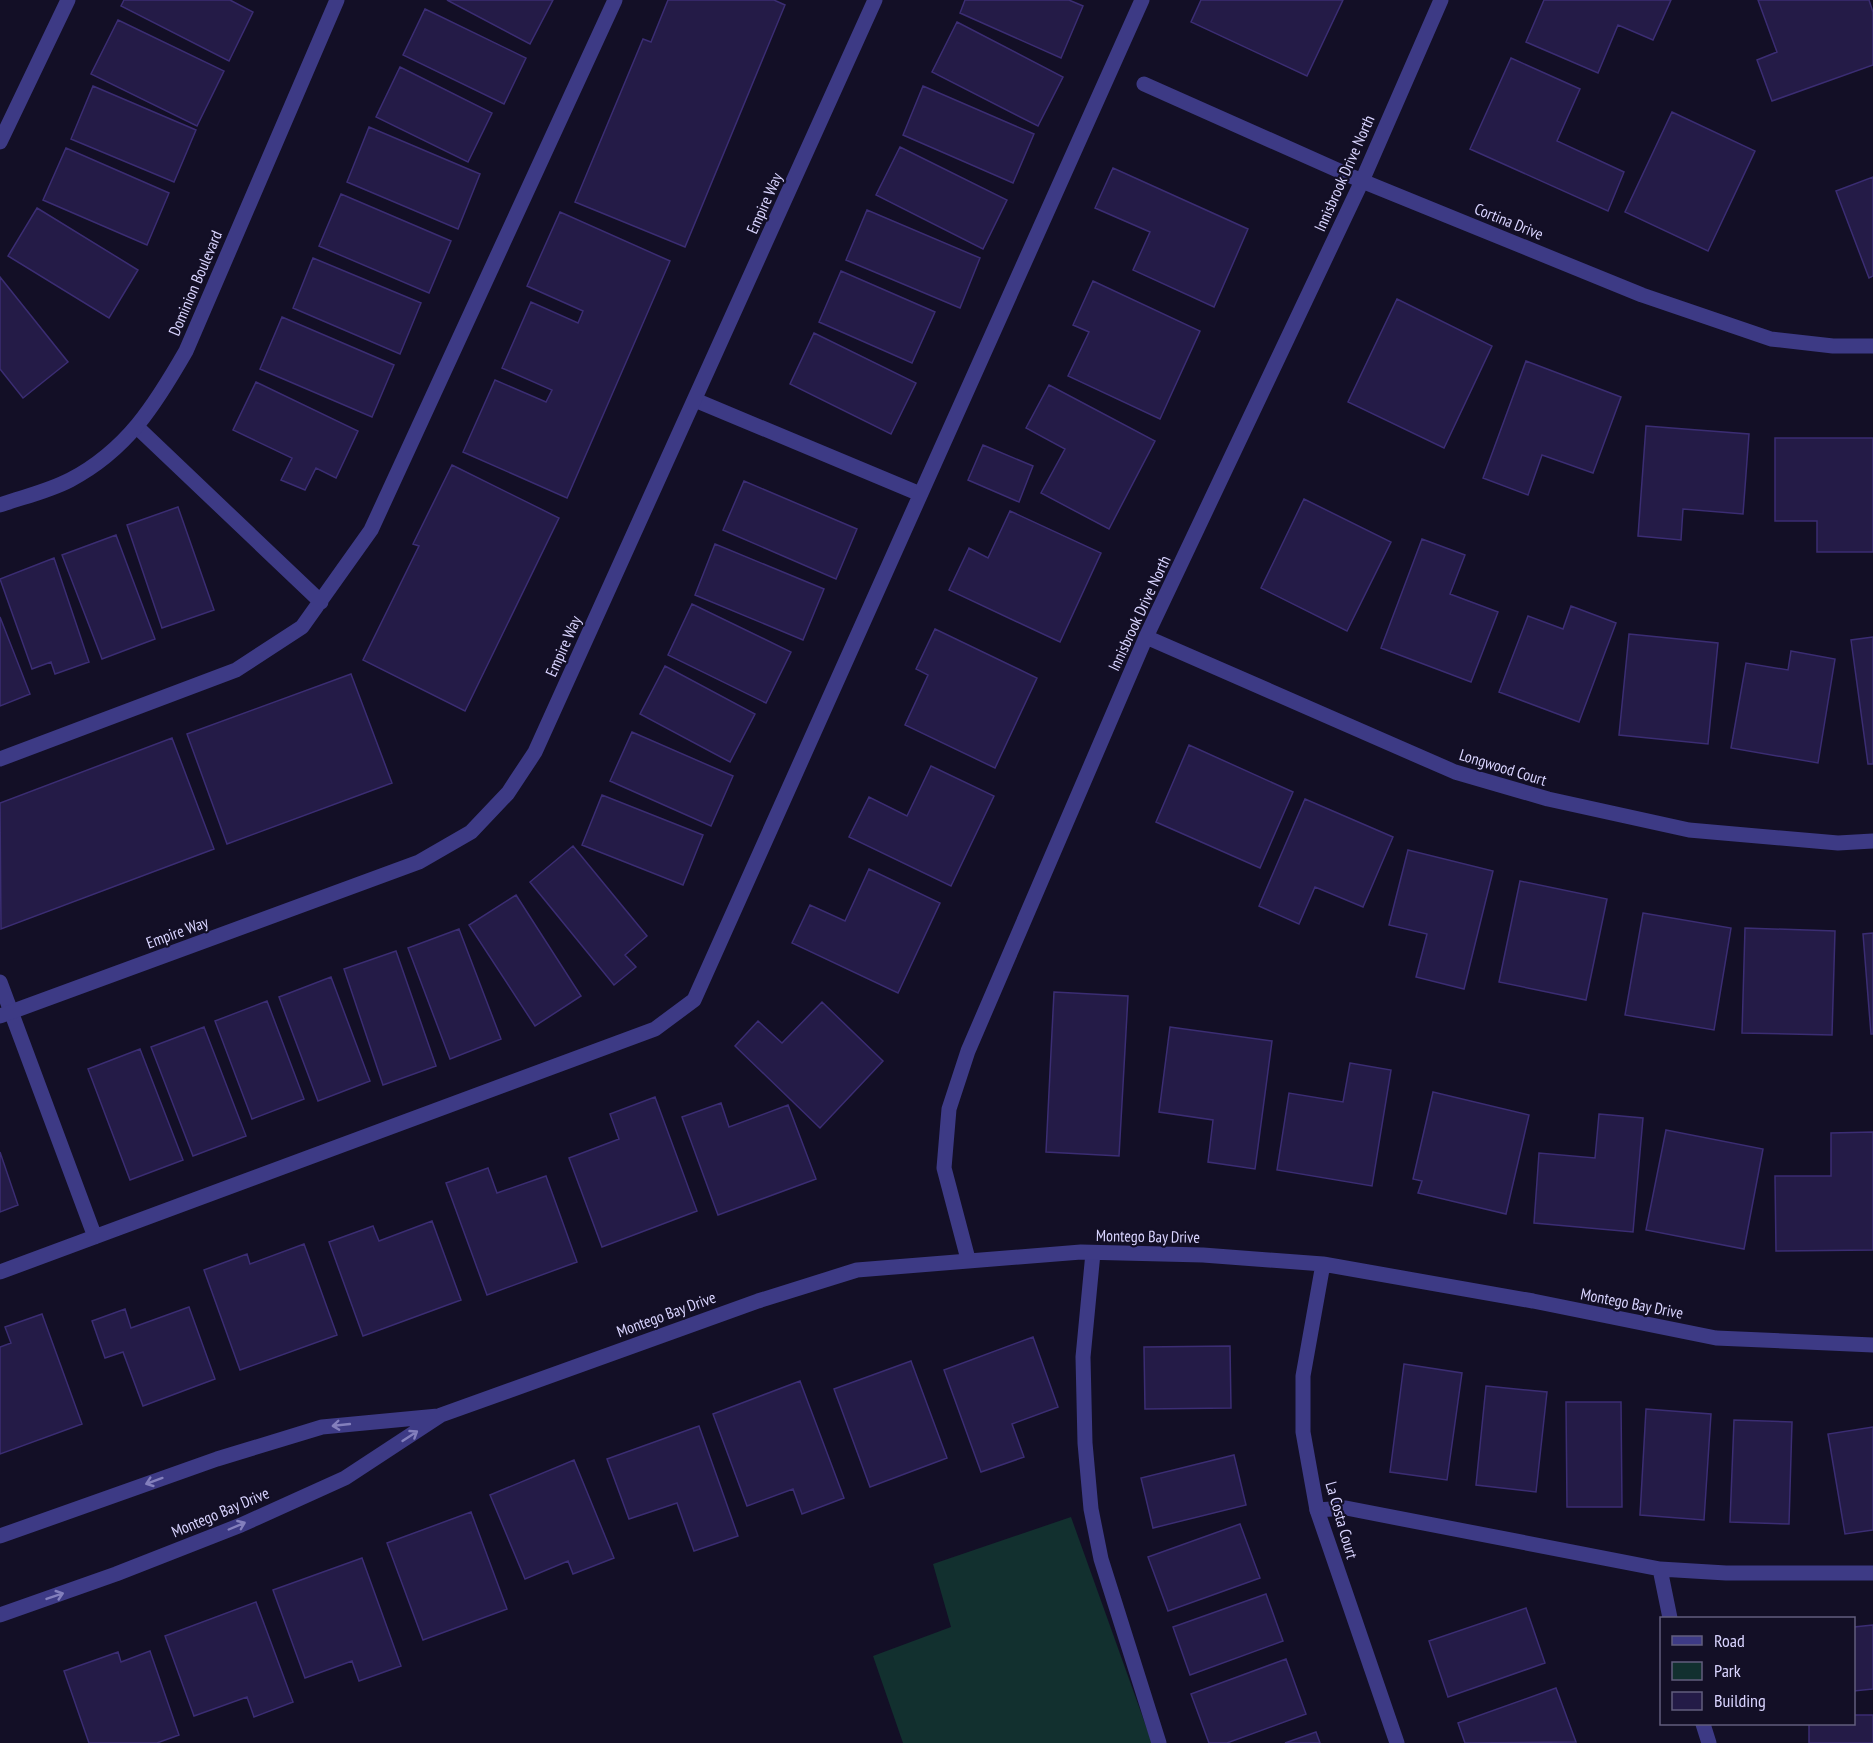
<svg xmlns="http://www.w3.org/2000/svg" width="1873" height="1743" font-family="'PT Sans Narrow',sans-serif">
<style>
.green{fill:#12302f}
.building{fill:#241b47;stroke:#3b2d73;stroke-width:1.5}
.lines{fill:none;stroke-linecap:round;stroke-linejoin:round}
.service{stroke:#3d3a85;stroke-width:15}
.minor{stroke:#3d3a85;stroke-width:15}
.oneway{stroke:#837fbc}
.labels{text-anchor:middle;stroke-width:4.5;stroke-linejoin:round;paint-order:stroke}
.street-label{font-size:16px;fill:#d9d4ff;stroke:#130f26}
</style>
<rect width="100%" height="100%" fill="#130f26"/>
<!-- green -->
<path class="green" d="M1071,1517L1152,1743H903L873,1656L951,1627L933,1564Z"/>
<!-- building -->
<path class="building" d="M124,0H230L253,12L229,61L121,6Z
M447,0H553L530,44Z
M668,0H774L785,5L685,247L575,202L643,39L651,42Z
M965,0H1069L1083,6L1061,58L960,13Z
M1201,0H1343L1307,76L1191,22Z
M1544,0H1671L1653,40L1618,25L1598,73L1526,42Z
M1758,0H1869L1873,12V65L1772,101L1757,60L1777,52Z
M425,9L526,58L504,104L403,55Z
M118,20L224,71L197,126L91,74Z
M957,22L1063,77L1038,126L932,72Z
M1511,58L1580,89L1557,141L1624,172L1608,211L1470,149Z
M400,67L492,113L468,162L376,117Z
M93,86L196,130L174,182L71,139Z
M923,86L1034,134L1013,183L903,135Z
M1672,112L1755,151L1708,251L1625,212Z
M369,127L480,174L458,229L347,182Z
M900,147L1007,200L983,249L876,195Z
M66,148L169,193L147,245L43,200Z
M1113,168L1248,229L1214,307L1133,270L1150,232L1095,208Z
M1873,177V276L1869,278L1836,191Z
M341,194L451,241L429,293L319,246Z
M37,208L138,270L109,318L8,256Z
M867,210L980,258L960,308L846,260Z
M560,212L670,261L567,498L463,452L495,380L546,402L552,390L502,368L531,302L578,323L583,311L527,286Z
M313,258L421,303L400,354L293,308Z
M841,271L935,312L912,363L819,322Z
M0,277L68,362L23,398L0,369Z
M1093,281L1200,331L1160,419L1068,376L1089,332L1073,325Z
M1397,299L1492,346L1444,448L1348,402Z
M282,317L394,365L372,417L260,369Z
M814,333L916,383L891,434L790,384Z
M1526,361L1621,397L1593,473L1542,455L1528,495L1483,478Z
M256,382L358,431L336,478L316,468L305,490L281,480L292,458L233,430Z
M1049,385L1155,441L1109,529L1041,493L1065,449L1026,428Z
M1646,426L1749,434L1743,514L1683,509L1681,540L1638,536Z
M1775,438H1873V552H1817V521H1775Z
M983,445L1033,466L1019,502L968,480Z
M452,465L559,518L465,711L363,660L419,546L413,544Z
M744,481L857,529L836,579L723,530Z
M1304,499L1391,542L1347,631L1261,588Z
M178,507L214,610L162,628L127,525Z
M1010,511L1101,553L1060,642L949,590L969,548L988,558Z
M116,535L155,639L102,659L62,555Z
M1422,539L1465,555L1450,594L1498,612L1471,682L1381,648Z
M715,544L824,589L803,640L695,595Z
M54,558L89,662L55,674L51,662L32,669L0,579Z
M692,604L791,652L766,703L668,655Z
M1571,606L1616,623L1579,722L1499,692L1528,616L1563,629Z
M0,617L30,694L0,706Z
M935,629L1037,678L995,768L905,725L928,675L916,669Z
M1629,634L1718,643L1708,744L1619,735Z
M1873,637V764H1868L1851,640Z
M1791,651L1835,659L1818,763L1731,748L1746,663L1788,670Z
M665,666L755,714L730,762L640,714Z
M351,674L392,783L227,844L187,734Z
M632,732L733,776L711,826L610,781Z
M172,738L214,849L1,929L0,803Z
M1189,745L1293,792L1260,868L1156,822Z
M931,766L994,796L951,886L849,837L869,797L907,816Z
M602,795L703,835L683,885L582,845Z
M1305,799L1393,837L1363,907L1315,887L1299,924L1259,906Z
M573,846L647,936L625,955L636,967L614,985L530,882Z
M1408,850L1493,871L1464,989L1416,977L1427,934L1389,925Z
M869,869L940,903L898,993L792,943L810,905L845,921Z
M1520,881L1607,899L1586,1000L1499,982Z
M516,895L581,996L535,1026L469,925Z
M1643,913L1731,928L1714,1030L1625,1015Z
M1745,928L1835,931L1832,1035L1742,1033Z
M459,929L501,1039L450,1059L408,948Z
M1873,933V1034H1871L1863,934Z
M396,951L436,1066L383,1085L344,969Z
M331,977L370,1081L318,1101L279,997Z
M1054,992L1128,996L1119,1156L1046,1152Z
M267,1001L304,1099L252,1119L215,1021Z
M822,1002L883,1061L820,1128L735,1046L758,1021L782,1043Z
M204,1027L246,1136L193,1156L151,1047Z
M1170,1027L1272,1041L1255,1169L1208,1162L1213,1120L1159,1112Z
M140,1049L183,1160L130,1180L88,1069Z
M1350,1063L1391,1070L1372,1186L1277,1170L1289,1093L1343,1102Z
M1433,1092L1529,1115L1506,1214L1418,1193L1422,1181L1413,1179Z
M655,1097L697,1211L602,1247L569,1158L619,1139L610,1114Z
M721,1103L729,1127L788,1105L816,1179L718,1215L682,1117Z
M1599,1114L1643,1118L1633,1232L1534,1223L1539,1153L1595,1158Z
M1666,1130L1763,1149L1744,1249L1646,1230Z
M1873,1132V1250L1776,1251L1775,1176H1831V1133Z
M0,1152L18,1205L0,1212Z
M488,1168L497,1193L546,1176L577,1262L487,1295L446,1183Z
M432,1221L461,1300L363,1336L329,1242L373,1226L379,1241Z
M304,1244L337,1335L240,1370L204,1270L247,1254L250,1264Z
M189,1307L215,1379L143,1406L123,1352L105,1358L92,1321L125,1309L131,1328Z
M42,1314L82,1424L0,1454V1347L11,1343L5,1327Z
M1033,1337L1058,1407L1012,1424L1024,1457L981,1472L944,1370Z
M1230,1346L1231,1408L1145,1409L1144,1347Z
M911,1361L947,1458L870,1487L834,1389Z
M1404,1364L1462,1373L1447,1480L1390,1472Z
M800,1381L844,1498L802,1514L793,1489L747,1506L713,1414Z
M1486,1386L1547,1392L1536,1492L1476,1485Z
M1566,1402H1621L1622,1507H1567Z
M1646,1409L1711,1414L1704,1520L1640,1515Z
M1734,1420L1792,1422L1789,1524L1730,1522Z
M699,1426L738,1536L694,1551L677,1503L629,1519L607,1459Z
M1873,1427V1530L1845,1534L1828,1434Z
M1234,1455L1246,1505L1153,1528L1141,1478Z
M574,1460L614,1558L573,1574L568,1561L525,1579L490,1495Z
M471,1512L507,1609L423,1640L387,1543Z
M1240,1524L1260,1578L1168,1611L1148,1557Z
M362,1558L401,1666L359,1681L352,1661L305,1678L273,1590Z
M1266,1594L1283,1641L1190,1675L1173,1627Z
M256,1602L293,1702L254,1717L247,1697L194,1716L165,1636Z
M1526,1608L1545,1663L1448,1697L1429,1641Z
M1873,1625V1689L1854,1691V1627Z
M150,1651L179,1735L157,1743H89L64,1671L118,1652L121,1662Z
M1286,1659L1306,1714L1227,1743H1209L1191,1694Z
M1556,1688L1576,1742L1465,1743L1458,1723Z
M1854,1715H1873V1743H1809V1724H1854Z
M1316,1732L1320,1743H1285Z"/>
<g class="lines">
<!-- service -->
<path class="service" d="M0,142L68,0
M695,400L920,494
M137,427L321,602
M0,759L236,670L302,627L371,530L615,0
M0,982L95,1237
M1093,1253L1083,1357L1085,1443L1091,1509L1101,1559L1159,1743
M0,1272L655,1029L694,1000L1142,0
M1317,1510L1346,1508L1660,1569
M1670,1618L1660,1569L1726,1573H1873
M1703,1724L1709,1743"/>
<!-- minor -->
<path class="minor" d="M1144,84L1362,181L1642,295L1771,339L1833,346H1873
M0,505C23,497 49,491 70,480C127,450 155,405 186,351L337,0
M1146,637L1455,772L1548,799L1689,830L1838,843L1873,841
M0,1016L419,862L471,832L508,793L535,752L875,0
M968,1259L944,1168L949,1109L968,1051L1146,637L1362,181L1441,0
M1323,1264L1303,1376V1432L1317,1510L1397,1743
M0,1536L217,1459L322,1427L438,1416
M0,1615L116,1574L241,1525L345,1478L441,1415L758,1301L857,1270L1081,1252L1203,1255L1323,1264L1533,1301L1716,1338L1873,1345"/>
</g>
<!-- one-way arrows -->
<defs><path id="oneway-shaft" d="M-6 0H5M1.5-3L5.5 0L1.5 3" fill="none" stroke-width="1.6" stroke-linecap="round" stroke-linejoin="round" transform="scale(1.5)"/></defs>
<g class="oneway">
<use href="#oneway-shaft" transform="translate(341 1425) rotate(174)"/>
<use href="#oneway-shaft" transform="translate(410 1436) rotate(-33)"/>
<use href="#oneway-shaft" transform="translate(154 1481) rotate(160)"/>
<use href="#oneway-shaft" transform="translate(237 1526) rotate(-23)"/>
<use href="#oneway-shaft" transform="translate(55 1596) rotate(-19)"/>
</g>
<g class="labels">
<!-- street labels -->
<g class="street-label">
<text transform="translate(1344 173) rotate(-66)" y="6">Innisbrook Drive North</text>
<text transform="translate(764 203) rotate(-66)" y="6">Empire Way</text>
<text transform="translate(1509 221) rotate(22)" y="6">Cortina Drive</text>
<text transform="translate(195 283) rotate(-67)" y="6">Dominion Boulevard</text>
<text transform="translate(1139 613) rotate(-65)" y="6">Innisbrook Drive North</text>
<text transform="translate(563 646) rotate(-66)" y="6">Empire Way</text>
<text transform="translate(1503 767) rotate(17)" y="6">Longwood Court</text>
<text transform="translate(177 932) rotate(-20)" y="6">Empire Way</text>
<text transform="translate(1148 1236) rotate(1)" y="6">Montego Bay Drive</text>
<text transform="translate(1632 1303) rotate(11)" y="6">Montego Bay Drive</text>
<text transform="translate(666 1314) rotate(-20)" y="6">Montego Bay Drive</text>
<text transform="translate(220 1512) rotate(-23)" y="6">Montego Bay Drive</text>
<text transform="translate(1342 1520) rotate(74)" y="6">La Costa Court</text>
</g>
</g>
<!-- legend -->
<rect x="1660" y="1617" width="195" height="108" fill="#130f26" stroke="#625e7d" stroke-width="1.5"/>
<rect x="1672" y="1636" width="30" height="9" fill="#3d3a85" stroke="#625e7d" stroke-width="1.5"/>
<text x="1714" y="1647" font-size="18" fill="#d9d4ff">Road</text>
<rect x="1672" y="1662" width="30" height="18" fill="#12302f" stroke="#625e7d" stroke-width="1.5"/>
<text x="1714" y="1677" font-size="18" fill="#d9d4ff">Park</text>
<rect x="1672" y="1692" width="30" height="18" fill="#241b47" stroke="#625e7d" stroke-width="1.5"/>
<text x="1714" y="1707" font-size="18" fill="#d9d4ff">Building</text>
</svg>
